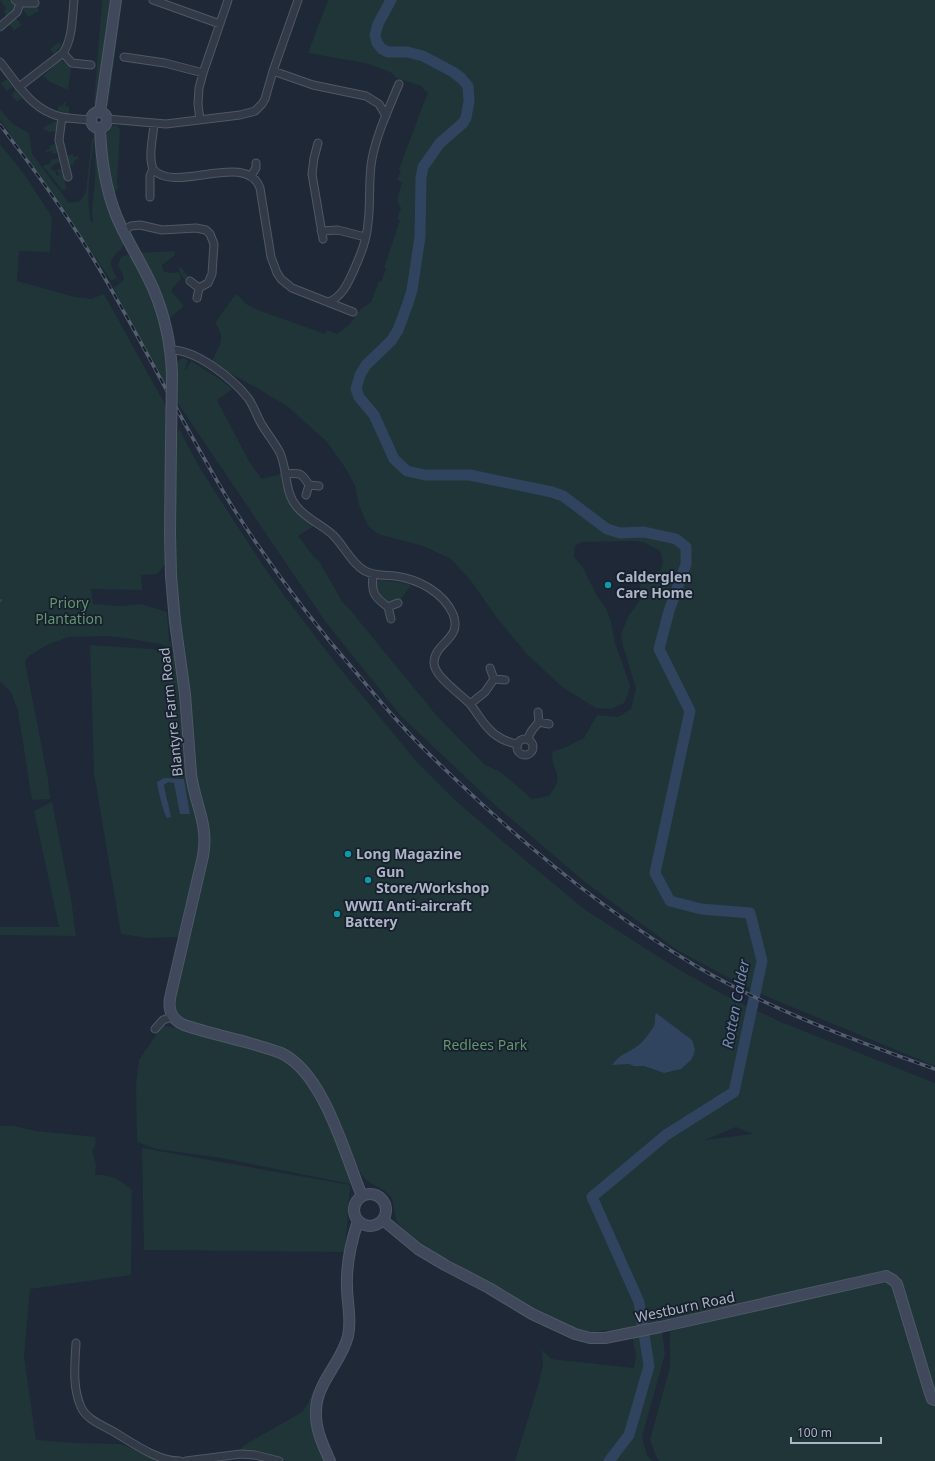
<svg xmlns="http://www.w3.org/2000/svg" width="935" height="1461" font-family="'Noto Sans',sans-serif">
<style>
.green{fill:#203538;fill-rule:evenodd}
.water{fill:#30435f}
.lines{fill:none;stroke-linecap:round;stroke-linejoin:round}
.stream{stroke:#30435f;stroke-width:2}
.river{stroke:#30435f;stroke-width:11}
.street-casing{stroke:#4f5866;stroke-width:9}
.secondary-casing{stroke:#4f5866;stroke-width:12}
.street{stroke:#323a47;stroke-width:7}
.secondary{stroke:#3f495b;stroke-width:10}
.rail-casing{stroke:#535e6f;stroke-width:3.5}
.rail{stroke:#171f2c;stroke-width:2;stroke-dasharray:6;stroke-linecap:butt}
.secondary-bridge-casing{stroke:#4f5866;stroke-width:12;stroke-linecap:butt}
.secondary-bridge{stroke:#3f495b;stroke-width:10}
.culture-dot{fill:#0f9aa8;stroke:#171f2c;stroke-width:1.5}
.labels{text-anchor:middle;stroke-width:3.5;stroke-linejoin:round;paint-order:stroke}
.poi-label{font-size:14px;font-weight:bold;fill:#abb5c5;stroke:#171f2c;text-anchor:start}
.park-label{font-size:14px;fill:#62966f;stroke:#171f2c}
.street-label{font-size:14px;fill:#abb5c5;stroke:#171f2c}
.water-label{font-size:15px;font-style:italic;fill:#728baf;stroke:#171f2c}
</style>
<rect width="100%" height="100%" fill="#1e2837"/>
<!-- green -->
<path class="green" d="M0,0H8L16,4V8L8,17L5,16L6,15L4,12L6,8Z
M102,0H111L96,104H94Z
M120,0H122L108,106H105Z
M328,0H935V1066L775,1000L742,985L677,950L586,883L496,806L401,716L325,621L177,402V363L179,360L183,358L188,360L185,370H186L191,361L221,380L233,389L217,400L250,463L262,479L281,474C284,502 292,510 314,526L298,536L315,558L319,561L343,603L351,611L437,716L484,764L502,773L532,799L549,796C552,792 555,787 557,782C560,772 549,764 553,751L562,749L584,738L597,715L618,717L631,709L636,688L623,646L621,634L629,615L642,598L640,587L641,579L647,576L661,570L663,561L660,551L643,542L635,541L582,542L575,546L574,557L582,566L597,596L606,608L611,621L615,643L630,685L628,695L624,703L611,709L596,708L562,687L527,654L497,618L471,581L451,559L423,546L378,534L369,527L364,517L359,505L355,486L348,472L327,442L287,406L257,388L226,371L212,361C219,345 227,339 215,323L232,299L237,294L246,304L258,310L325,334L327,330L337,334L349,325L361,309L371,302L379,281L381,282L386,269L384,268L400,220L397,219L401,208L397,200L402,182L397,180L401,170L399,169L428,92L425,91L421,86L397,78L390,72L365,63L308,53Z
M26,5H35L37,6L39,11L28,17L22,8Z
M15,17L22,25L14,30L8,23Z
M59,42L61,46L54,54L50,49Z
M60,60L71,66L68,90L50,82L43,76C50,71 53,65 60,60Z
M7,79L13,87L7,91L1,83Z
M16,90L22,98L17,102L11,95Z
M64,102H66L65,106L69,107V113L57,111L59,105L62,107Z
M0,109L13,124L29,133L32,154L69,203L80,201L86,192L92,139H94C91,166 85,195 91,222H93C91,206 94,196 95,180C96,166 94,153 97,139L124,242C122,257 101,253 117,278L111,281L64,209L0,120Z
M56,121L58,124L57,131L48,132L47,130H44V127Z
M114,125L117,126L120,129L117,185L119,186L114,194C110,180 101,144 108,132C109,129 112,127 114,125Z
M0,144L24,174L52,217L50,252L19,251L17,281L75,297L91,299L104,294L167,408L165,565L157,574L141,575L142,590L91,589L93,604L120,606L141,604L167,612L169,641L171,643V650L160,644L126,638L107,636L69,637L47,645L29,656L25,661L48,779L50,799L32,800L18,711L11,692L0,682Z
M57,144L59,152L53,154L52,151L46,152L45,150L50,149L49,146Z
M73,154V157L78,156L79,159L74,160V164L68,166L65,156Z
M58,158L60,159V162L52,166L51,170L55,171L57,176L60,175L56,170L60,169L63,170L65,177L64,179L67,189L62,190L43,166L50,163L51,160Z
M174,251L175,255L162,265L164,272L173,273L179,272L181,279L174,286L171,291L184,306L169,319L159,288L141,253Z
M128,255C136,258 139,268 142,275C162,313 168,347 167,389L113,288C126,280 126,278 118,266L120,259L123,256Z
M178,266L185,271L184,272L190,277L187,282L181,275Z
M179,429L201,470L262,564L286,598L338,666L416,761L454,799L507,845L584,909L673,966L724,995L781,1022L935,1083V1392L900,1282L887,1273L631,1327L594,1332L576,1330L523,1304L452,1261L440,1256L417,1242L404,1230L396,1221L392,1198L385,1191L370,1183L362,1176L336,1121L299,1061L289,1052L265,1044L184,1021L177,1016L173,1004L206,857L181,642L174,558L175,438ZM736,1127L753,1134L705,1140Z
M381,580L404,583L411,585L402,598L389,604L375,592V583L377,581Z
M90,645L152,649L177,657L202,840L180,937L148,938L121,934L94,773ZM174,778L184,779L190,814L174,782H168L164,784L168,801L162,800L157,785Z
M52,802L71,899L76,936L0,935V927H59L34,811Z
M164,1025L269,1053C279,1058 289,1062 297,1070C320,1093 331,1125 341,1155C344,1164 349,1174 350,1184L222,1158L156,1149L137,1142L136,1085L139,1060L162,1026Z
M0,1126H14L36,1131L96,1137L95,1147L92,1150L96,1165L95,1175C111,1174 120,1180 132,1190L131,1275L30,1289L24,1356L36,1440L76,1443L120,1444L164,1461H0Z
M142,1148L350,1185L345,1252L144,1250Z
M882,1283L889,1284L893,1288L930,1404L935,1405V1461H659L655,1454L650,1440L670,1367V1332L706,1320Z
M662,1331L665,1354L642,1437L647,1455L652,1461H515L538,1386L543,1365L542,1350L551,1359L634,1368L636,1355L632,1337Z
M314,1389L317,1392L326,1461H287L269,1455L242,1451V1447L246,1444L302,1412L308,1403Z"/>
<!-- water -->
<path class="water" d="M164,778L184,779L190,814H180L174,783L168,782L164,785L171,817L167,818C164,814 157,787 157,782Z
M656,1013L692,1040L695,1049L694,1054L691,1060L681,1069L664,1073L644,1066H634L629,1064L612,1065C621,1052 633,1052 643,1041C645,1039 653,1028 654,1026C656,1022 654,1018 656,1013Z"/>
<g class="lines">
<!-- stream -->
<path class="stream" d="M0,601L1,600"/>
<!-- river -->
<path class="river" d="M391,0L378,24L375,35L377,43L382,49L388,52H407L423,56L453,72L461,78L468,86L469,101L466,118L463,123L440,143L423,167L421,178L420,237L412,290L408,303L398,330L391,341L366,365L360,375L356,389L359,397L374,415L394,459L407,471L425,475H470L552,492L563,496L607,529L620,533L644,532L676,539L686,547V564L669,611L659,649L690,711L655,873L670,901L701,909L750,913L762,961L734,1092L666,1135L592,1197L639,1302L649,1366L629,1435L609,1461"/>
<!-- street casing -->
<g class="street-casing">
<path id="street" d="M15,0L20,3H35
M153,0L220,24
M0,27L17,12L20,3
M63,53L72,63L91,65
M124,57L165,63L203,73
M0,62C18,84 32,111 62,117C72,119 81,119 91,120
M273,71L313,85L366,96L379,104L386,116
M19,87L63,53C73,38 72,18 74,0
M62,117L59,140L68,177
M107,119L166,124L240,115L255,111L262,104L265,99L273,71L298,0
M200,120L198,104L199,88L203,73L228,0
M318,143L314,158L312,174L323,239
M153,169C174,195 246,150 260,188L271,257L277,273L281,279L292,288L353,312
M251,176L256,168V163
M150,197V176L153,169C148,156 153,138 154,124
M123,231L131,226L140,225L162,230L196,228L206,230L210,234L214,244L212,274L208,283L199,288
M321,231L338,230L365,237
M190,281L199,288L197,298
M329,302C342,296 347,285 353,272C360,256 367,240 368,223C371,201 368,180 372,159C377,133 389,108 399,84
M170,350C196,349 233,379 248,398C254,406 257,417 262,425C268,435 275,443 280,453C288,471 284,492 297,507C307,519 322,525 333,535C345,547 351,563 365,571C375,576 384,575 395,576C418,579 443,592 453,614C463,639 435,642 434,662C433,676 462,695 471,705C477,713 482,722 489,729C496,737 508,743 518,744
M285,474C300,473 301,472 309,485L306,495
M309,485L319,486
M373,575C371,592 374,597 388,607
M391,619L388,607L398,603
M490,668L494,679L505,680
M470,704L485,692L494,679
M538,712L539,722
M517 747a8 8 0 1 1 16 0a8 8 0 1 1-16 0Z
M528,740C529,732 534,728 539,722L549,724
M155,1029L163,1020L172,1017
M76,1343C75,1364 72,1387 81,1407C88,1422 106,1426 119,1435C137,1446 159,1461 180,1461
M186,1461L241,1454L255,1455L279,1461"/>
</g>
<!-- secondary casing -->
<g class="secondary-casing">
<path id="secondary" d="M100,112L116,0
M91 120a8 8 0 1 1 16 0a8 8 0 1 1-16 0Z
M100,128C101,158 105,187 116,215C126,240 142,263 153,288C165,316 171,344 172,374
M171,443L170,533L171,576L175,622L185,694L191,774C195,805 209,824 203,856L170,998C168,1011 172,1020 184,1025C205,1032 227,1037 249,1043C259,1046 270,1049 281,1053C324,1073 345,1155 362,1196
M354 1210a16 16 0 1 1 32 0a16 16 0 1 1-32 0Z
M383,1220L418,1249L445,1265L489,1288L532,1314L575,1334L590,1338H605L660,1327L886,1276L893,1280L897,1284L929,1390L932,1399L935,1400
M330,1461C323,1445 315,1429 316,1411C316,1383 342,1362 348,1336C352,1319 347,1303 347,1287C346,1264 351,1242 358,1221"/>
</g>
<!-- street -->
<use href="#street" class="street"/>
<!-- secondary -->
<use href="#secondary" class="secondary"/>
<!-- rail casing -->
<g class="rail-casing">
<path id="rail" d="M0,125C28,161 55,198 80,237C135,324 178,418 232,506C270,566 313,623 359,676C374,694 388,711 404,728C419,745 436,761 453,777C527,848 607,913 696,966C771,1010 853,1040 935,1069"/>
</g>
<!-- rail -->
<use href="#rail" class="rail"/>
<!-- secondary-bridge casing -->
<g class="secondary-bridge-casing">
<path id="secondary-bridge" d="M171,443L172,374"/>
</g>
<!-- secondary-bridge -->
<use href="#secondary-bridge" class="secondary-bridge"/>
</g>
<!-- markers -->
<g class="culture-dot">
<circle cx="608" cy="585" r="4"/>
<circle cx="348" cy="854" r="4"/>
<circle cx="368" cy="880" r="4"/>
<circle cx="337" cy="914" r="4"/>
</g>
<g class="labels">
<!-- poi labels -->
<g class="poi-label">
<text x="616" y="582">Calderglen<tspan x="616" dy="16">Care Home</tspan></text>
<text x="356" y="859">Long Magazine</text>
<text x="376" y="877">Gun<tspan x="376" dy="16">Store/Workshop</tspan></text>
<text x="345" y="911">WWII Anti-aircraft<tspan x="345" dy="16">Battery</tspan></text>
</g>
<!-- park labels -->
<g class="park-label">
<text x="69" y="608">Priory<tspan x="69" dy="16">Plantation</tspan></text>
<text x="485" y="1050">Redlees Park</text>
</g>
<!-- street labels -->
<g class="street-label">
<text transform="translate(171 712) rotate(-96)" y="5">Blantyre Farm Road</text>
<text transform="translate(685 1307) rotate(-12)" y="5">Westburn Road</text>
</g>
<!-- water labels -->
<g class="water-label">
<text transform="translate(736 1004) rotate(-79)" y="5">Rotten Calder</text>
</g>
</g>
<!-- scale -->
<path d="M791 1437v6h90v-6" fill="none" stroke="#abb5c5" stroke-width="2"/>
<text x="797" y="1437" font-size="12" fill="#abb5c5" stroke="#171f2c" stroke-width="3" paint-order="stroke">100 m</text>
</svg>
